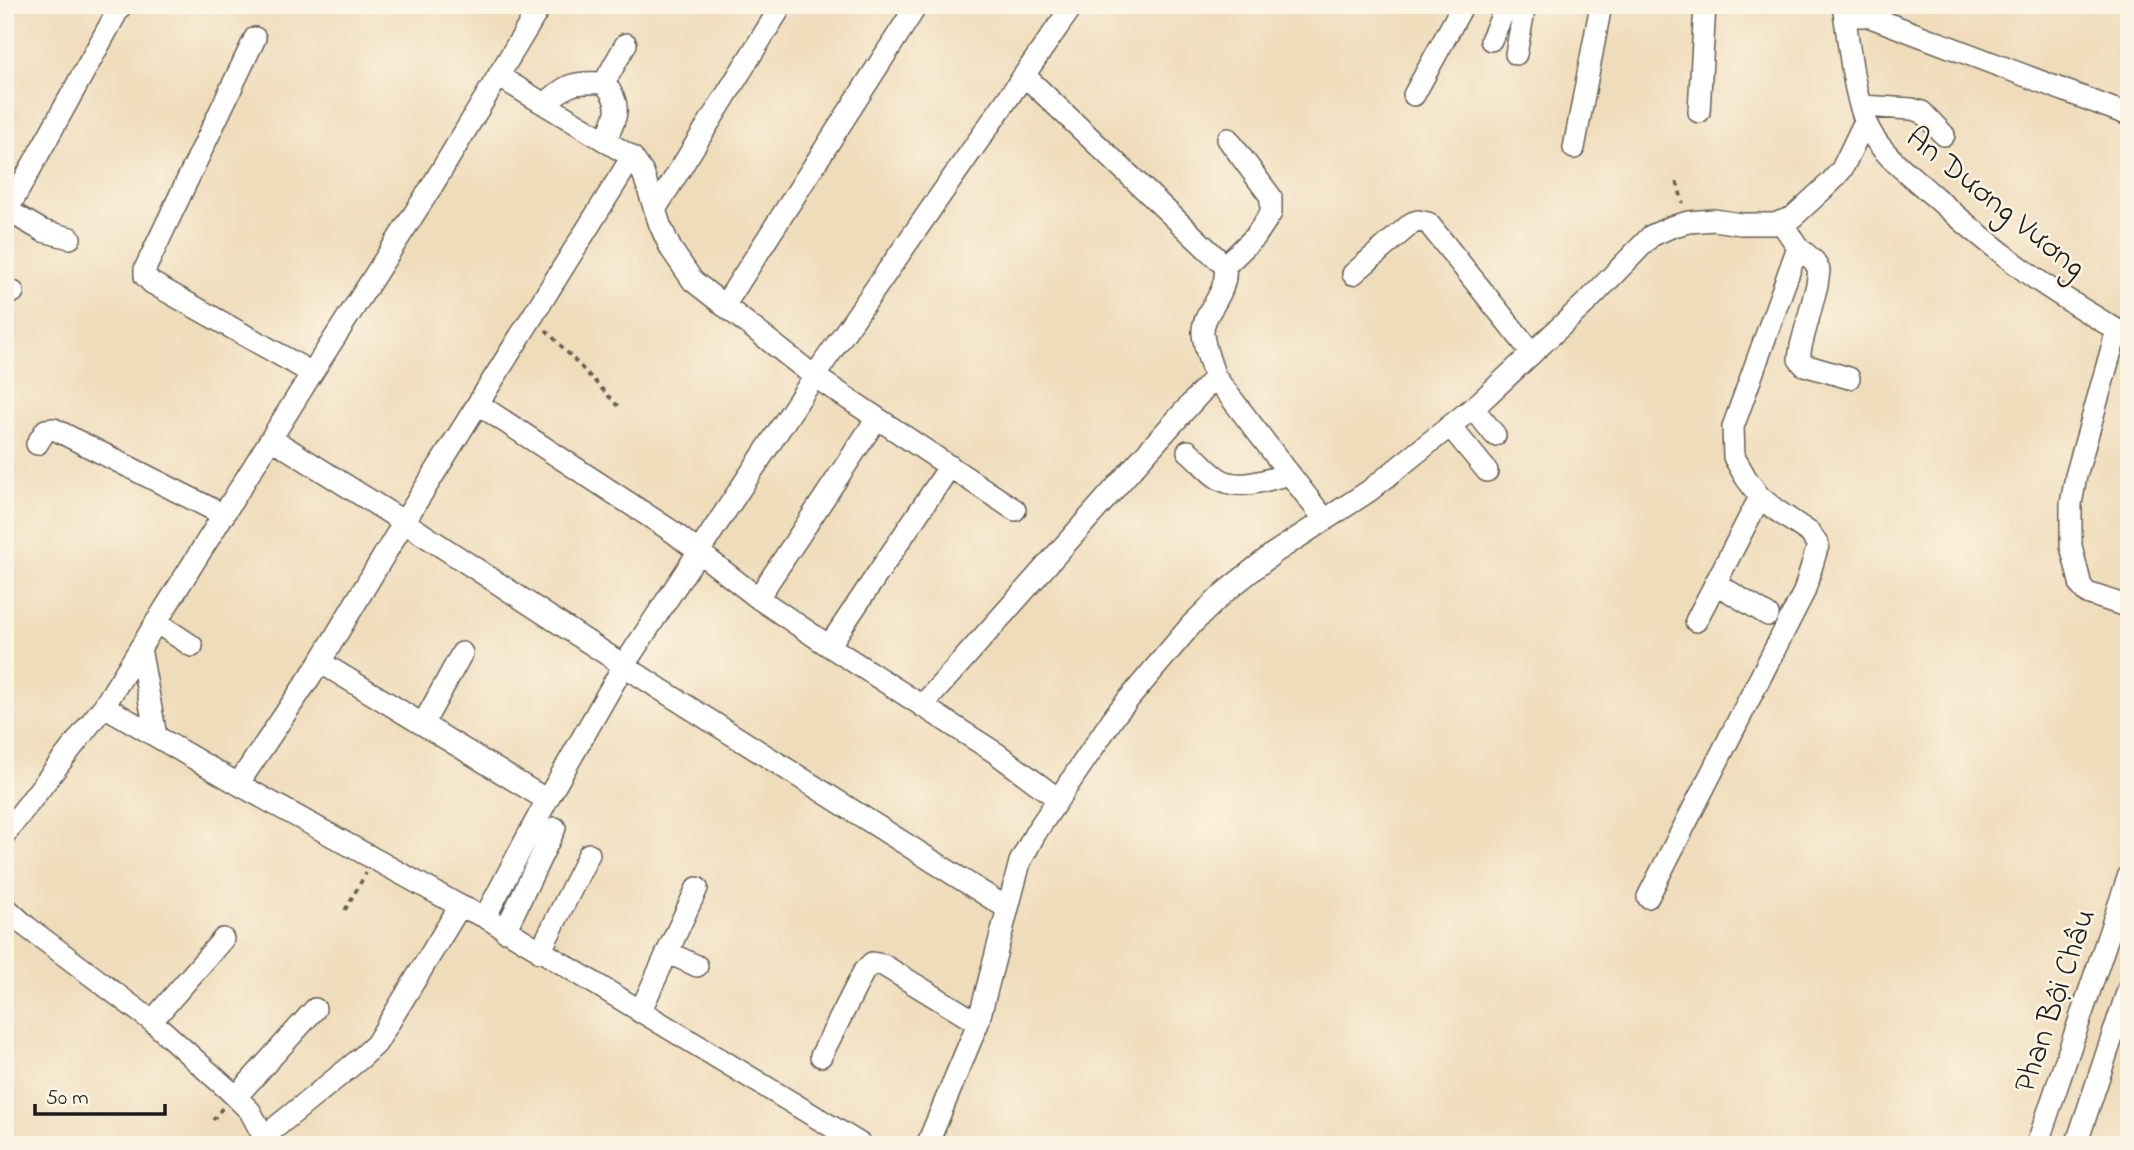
<svg xmlns="http://www.w3.org/2000/svg" width="2134" height="1150" font-family="'Indie Flower',sans-serif">
<style>
.lines{fill:none;stroke-linecap:round;stroke-linejoin:round}
.minor-casing{stroke:#665f53;stroke-width:24}
.path{stroke:#665f53;stroke-width:3.5;stroke-dasharray:5 5;stroke-linecap:butt}
.minor{stroke:#fff;stroke-width:21}
.labels{text-anchor:middle;stroke-width:5;stroke-linejoin:round;paint-order:stroke}
.street-label{font-size:32px;fill:#1c1c1c;stroke:#fcf5e5}
</style>
<rect width="100%" height="100%" fill="#fcf5e5"/>
<filter id="ink" filterUnits="userSpaceOnUse"><feTurbulence type="fractalNoise" baseFrequency=".0143" numOctaves="2"/><feDisplacementMap in="SourceGraphic" scale="14" xChannelSelector="R" yChannelSelector="G"/><feConvolveMatrix kernelMatrix="1 2 1 2 8 2 1 2 1" color-interpolation-filters="sRGB"/></filter>
<filter id="wash" filterUnits="userSpaceOnUse"><feTurbulence type="fractalNoise" baseFrequency=".00686" numOctaves="4" result="noise"/><feDisplacementMap in="SourceGraphic" scale="28" xChannelSelector="R" yChannelSelector="G"/><feGaussianBlur stdDeviation="1.57" result="paint"/><feColorMatrix in="noise" values="0 0 0 0 0 0 0 0 0 0 0 0 0 0 0 0 0 1.4 0 .05"/><feComposite in="paint" operator="in"/></filter>
<g filter="url(#wash)">
<rect width="100%" height="100%" fill="#efdcba"/>
</g>
<g filter="url(#ink)">
<g class="lines">
<!-- minor casing -->
<g class="minor-casing">
<path id="minor" d="M1843,5C1849,41 1853,100 1870,131C1883,155 1909,174 1929,192C1963,222 1997,250 2033,277C2064,299 2097,318 2129,337
M1845,15L1868,16L2129,115
M255,38L145,269V276L152,283L312,373
M1491,40L1507,5
M1516,54L1525,5
M498,76L632,157L643,173L660,225L671,249L693,281L814,376L1015,510
M1414,95L1463,5
M545,104C568,83 573,82 604,83
M1861,106L1912,109L1922,112L1944,135
M1699,112L1705,5
M605,140C617,117 623,104 604,83L626,44
M1574,148L1601,5
M5,208L12,202L121,5
M656,208L782,5
M5,209L43,231L70,238
M1798,247L1814,261L1819,270L1817,285L1801,346L1799,359L1804,365L1849,378
M1225,266L1255,237L1271,213V197L1228,139
M1353,274L1412,223L1418,221L1428,223L1532,353
M5,295L13,292
M724,306L917,5
M2117,330L2076,476L2071,504V546L2081,586L2087,593L2129,607
M1215,377L1325,520
M478,404L673,532L758,598L829,646L996,753L1058,799
M1473,408L1495,435
M1450,426L1487,471
M272,439L404,522L660,689L1007,908
M37,444L46,430L54,429L224,515
M1188,451C1198,459 1207,471 1218,478C1239,492 1267,479 1290,474
M1715,583L1768,615
M758,598L877,418
M1696,621L1760,497
M156,622L192,646
M829,646L950,466
M140,648L156,736
M320,662L547,800
M104,706L238,784L460,906L485,917L862,1145
M922,706L1149,450L1215,377C1211,364 1204,348 1203,334C1201,312 1229,296 1225,266L1024,75
M423,724L462,653
M238,784L320,662L404,522L632,157
M5,834L104,706L312,373L432,186L541,5
M1648,897L1804,592L1818,545L1810,533L1776,510L1760,497L1746,478L1734,457L1733,427L1798,247L1781,222
M5,907L27,927L152,1021L233,1094L250,1111L268,1145
M485,917L547,800L624,665L820,368L1073,5
M505,931L555,828
M540,952L589,854
M667,952L697,966
M640,1012L697,888
M152,1021L223,939
M821,1056L864,971L872,963L883,965L978,1023
M236,1097L315,1009
M265,1136L361,1058L376,1044L460,906
M927,1145L978,1023L1020,862L1036,832L1116,714L1192,624L1225,592L1274,553L1369,491L1480,402L1590,299L1651,236L1671,227L1688,222L1714,220L1741,224H1774L1793,217L1831,182L1842,169L1865,121
M2037,1145L2129,875
M2076,1145L2129,987"/>
</g>
<!-- path -->
<path class="path" d="M1677,182L1683,203
M546,330L618,406
M345,910L366,873
M213,1120L223,1107"/>
<!-- minor -->
<use href="#minor" class="minor"/>
</g>
</g>
<g class="labels">
<!-- street labels -->
<g class="street-label">
<text transform="translate(1997 201) rotate(39)" y="11">An Dương Vương</text>
<text transform="translate(2053 1000) rotate(-71)" y="11">Phan Bội Châu</text>
</g>
</g>
<!-- margin -->
<rect width="2134" height="1150" fill="none" stroke="#fcf5e5" stroke-width="28"/>
<!-- scale -->
<path d="M35 1104v10h130v-10" fill="none" stroke="#1c1c1c" stroke-width="3.5"/>
<text x="46" y="1104" font-size="21" fill="#1c1c1c" stroke="#fcf5e5" stroke-width="5" paint-order="stroke">50 m</text>
</svg>
